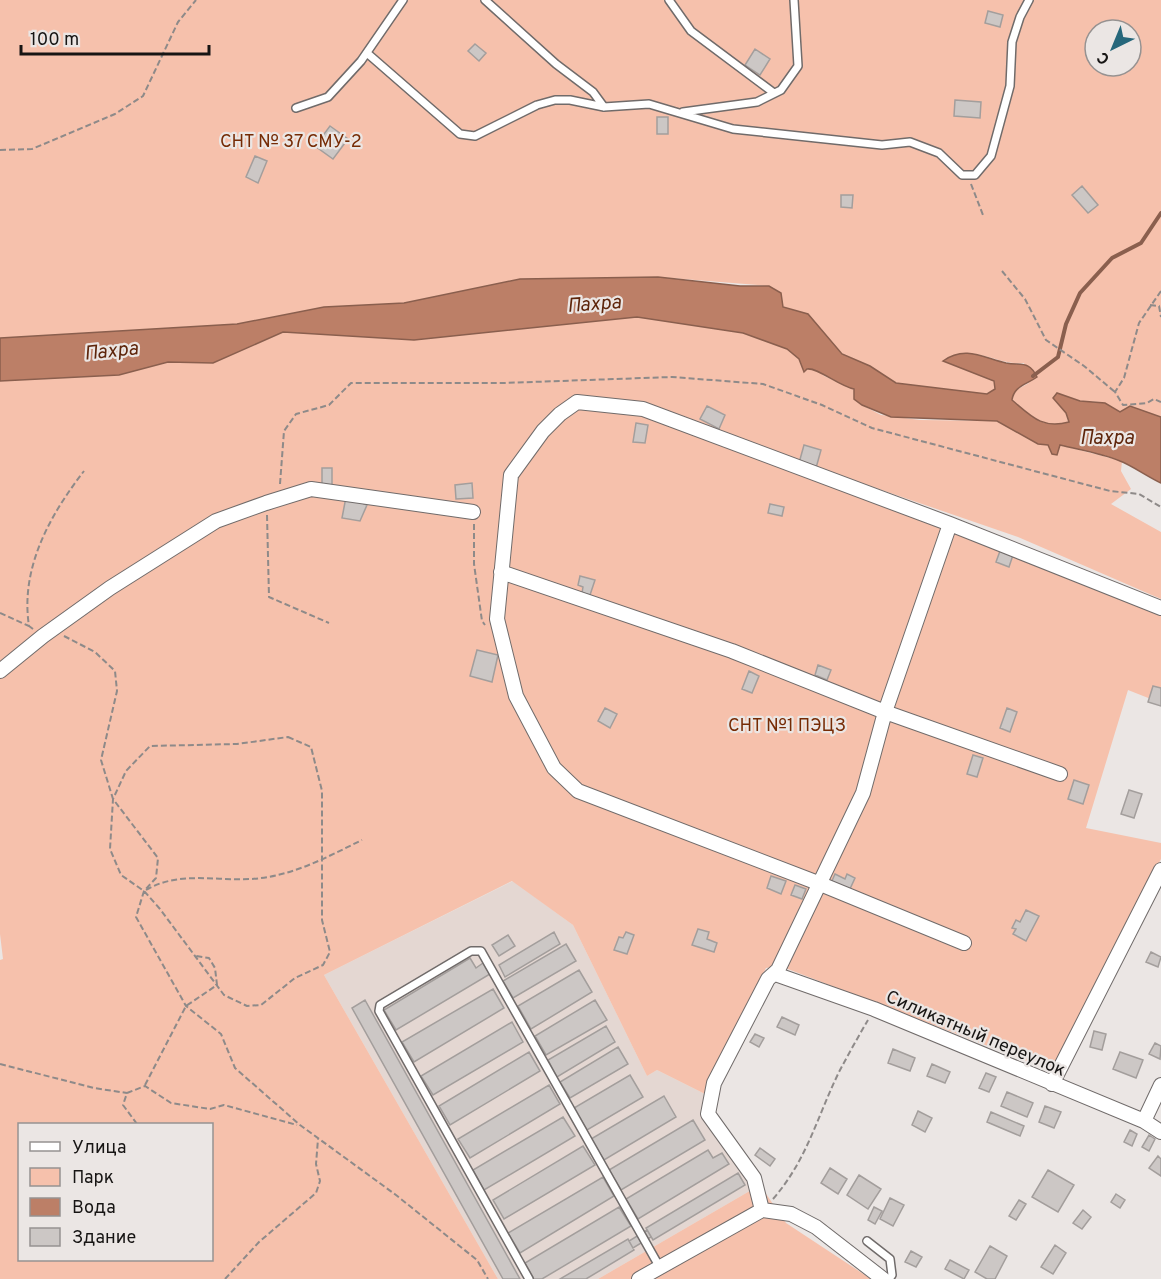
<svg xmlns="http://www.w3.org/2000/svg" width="1161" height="1279" font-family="Overpass,sans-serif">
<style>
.built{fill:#e4d7d2}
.green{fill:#f6c1ac;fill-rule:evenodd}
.water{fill:#bc7f67;stroke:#8a5f4e;stroke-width:1.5}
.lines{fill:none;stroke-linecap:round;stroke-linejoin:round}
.stream{stroke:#8a5f4e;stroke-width:4}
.building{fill:#ccc7c5;stroke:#a39e9c;stroke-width:1.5}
.service-casing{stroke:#706b6a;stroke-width:10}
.minor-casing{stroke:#706b6a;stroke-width:16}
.path{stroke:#8e8a89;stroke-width:2;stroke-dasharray:6 3;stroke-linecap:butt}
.service{stroke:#fff;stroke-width:7}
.minor{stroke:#fff;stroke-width:14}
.labels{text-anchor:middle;stroke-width:4.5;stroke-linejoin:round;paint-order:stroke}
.park-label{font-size:18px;fill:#762b05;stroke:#ebe6e4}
.street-label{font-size:18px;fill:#171514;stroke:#ebe6e4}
.water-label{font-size:20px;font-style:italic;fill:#5e250b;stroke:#ebe6e4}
</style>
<rect width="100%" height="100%" fill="#ebe6e4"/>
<!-- built -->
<path class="built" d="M513,881L573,925L647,1076L657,1070L705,1094V1115L760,1185L598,1279H498L324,975Z"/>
<!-- green -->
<path class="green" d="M0,0H1161V417L1130,406L1120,412L1100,402L1080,401L1057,393L1054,399L1066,413L1069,423C1041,428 1033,417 1012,400L1013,392L1029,383L1024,363C997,366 969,341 944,361L994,381L995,390L987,394L896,383L870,366L842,354L808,314L783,307L769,286L658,277L520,279L404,303L324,307L237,324L0,338ZM1095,30H1131V66H1095Z
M637,317L743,333L787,349L799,359L804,372L807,369H818L824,376L854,389L862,405L881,415L920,420L997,421L1038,443L1060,445L1122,461L1121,471L1131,489L1111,504L1161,532V599L1018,537L838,475L1161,611V703L1128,690L1086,828L1161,843V859L1053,1071L780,966L766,968L705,1094L657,1070L647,1076L573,925L512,881L324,975L498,1279H0V960L3,959L0,934V381L119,375L168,362L213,363L283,332L414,340ZM20,1124H212V1260H20Z
M760,1185L786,1223L871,1279H598Z"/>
<!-- water -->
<path class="water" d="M658,277L740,286H769L781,293L783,307L808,314L842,354L870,366L896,383L987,394L995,389L994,381L943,361C965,345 984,358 1006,363C1021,366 1029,360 1037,377C1026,385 1014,386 1012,400C1032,417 1042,429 1069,422L1066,413L1053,398L1057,393L1080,401L1105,403L1120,412L1130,406L1161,417V483C1148,477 1131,465 1120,461C1101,453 1080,450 1060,445L1057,455L1052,454L1048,445L1038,444L997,421L891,417L862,405L854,399V389C839,386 817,367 807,369L804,372L799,359L787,349L743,333L637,317L414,340L283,332L213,363L168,362L119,375L0,381V338L237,324L324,307L404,303L520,279Z"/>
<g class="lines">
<!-- stream -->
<path class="stream" d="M1033,376L1058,357L1066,324L1080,293L1112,258L1141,243L1161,213"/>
</g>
<!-- building -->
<path class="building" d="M988,11L1003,15L1000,27L985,23Z
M475,44L486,53L479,61L468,51Z
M755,49L770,59L760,75L745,65Z
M955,100L981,102L980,118L954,116Z
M657,117H668V134H657Z
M330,126L348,139L333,159L315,146Z
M255,156L267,161L258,183L246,177Z
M1082,186L1098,205L1088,213L1072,195Z
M841,195H853L852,208L841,207Z
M707,406L725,415L719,429L700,419Z
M636,423L648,425L645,443L633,442Z
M804,445L821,450L816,468L799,463Z
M322,468H332V485H322Z
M472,483L473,498L456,499L455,485Z
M346,497L365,501L364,504L367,505L360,521L342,518Z
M770,504L784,507L782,516L768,513Z
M1000,551L1013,555L1009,567L996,562Z
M580,576L595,580L590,595L582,593L583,587L578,585Z
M477,650L498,655L492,682L470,676Z
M818,665L831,670L827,680L815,675Z
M749,671L759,676L752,693L742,689Z
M1153,686L1161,688V706L1148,702Z
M605,708L617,714L610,728L598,721Z
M1007,708L1017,712L1010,732L1000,728Z
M973,755L983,758L977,777L967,774Z
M1074,780L1089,785L1083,804L1068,799Z
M1129,790L1142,794L1134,818L1121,814Z
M835,874L845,879L847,874L855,878L849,891L831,883Z
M771,876L786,881L781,894L767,888Z
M795,885L806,889L802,899L791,895Z
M1026,910L1039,916L1026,941L1013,934L1016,929L1012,928L1016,920L1020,922Z
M698,929L709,932L707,939L717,943L714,952L692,945Z
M554,932L560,944L505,977L499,965Z
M626,932L634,935L627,954L614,950L619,937L623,938Z
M508,935L515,946L499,956L492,945Z
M566,944L576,961L513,998L503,981Z
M1151,952L1161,957L1158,967L1146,962Z
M470,958L476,968L483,963L490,974L396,1030L384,1010Z
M579,970L592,992L531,1029L518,1006Z
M493,989L504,1008L414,1062L402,1042Z
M365,1000L520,1279H503L352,1008Z
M595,1000L607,1020L546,1055L535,1036Z
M782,1017L799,1025L795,1035L777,1027Z
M512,1022L523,1042L433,1095L421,1076Z
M606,1026L615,1042L557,1077L548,1060Z
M1094,1031L1106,1034L1102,1050L1090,1047Z
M755,1034L764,1038L759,1047L750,1042Z
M1155,1043L1161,1046L1160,1059L1149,1054Z
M618,1047L628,1064L570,1098L560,1082Z
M893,1049L915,1058L910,1071L888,1063Z
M529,1052L540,1071L450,1125L439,1106Z
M1120,1052L1143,1060L1136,1078L1113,1069Z
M932,1064L950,1072L945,1083L927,1076Z
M986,1073L996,1077L989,1092L979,1088Z
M630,1075L643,1097L587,1130L574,1108Z
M549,1085L560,1104L470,1158L458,1139Z
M1007,1092L1033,1103L1027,1117L1001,1106Z
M664,1096L676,1117L604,1160L591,1139Z
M1045,1106L1061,1112L1054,1128L1039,1122Z
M918,1111L932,1118L925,1132L912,1125Z
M991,1112L1024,1126L1020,1136L987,1122Z
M563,1117L575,1136L484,1190L473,1170Z
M693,1120L705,1140L621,1190L609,1170Z
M1130,1130L1137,1134L1132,1146L1124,1142Z
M1149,1135L1155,1139L1149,1151L1142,1147Z
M583,1146L595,1165L504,1219L493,1200Z
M760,1148L775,1159L770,1166L755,1155Z
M708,1150L713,1158L722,1153L729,1164L638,1219L626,1199Z
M1158,1156L1161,1159V1176L1149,1168Z
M830,1168L847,1179L838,1194L821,1183Z
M1048,1170L1074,1185L1058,1212L1032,1197Z
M738,1173L745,1185L653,1240L646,1228Z
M859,1175L881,1189L868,1209L847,1195Z
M603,1177L614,1196L520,1253L508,1233Z
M1116,1194L1125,1200L1120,1208L1111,1202Z
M890,1198L904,1205L893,1226L880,1219Z
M1019,1200L1026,1204L1016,1220L1009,1216Z
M619,1207L631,1226L542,1279H534L525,1263Z
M874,1207L882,1211L875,1224L868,1220Z
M1083,1210L1091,1217L1082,1229L1073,1223Z
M647,1230L651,1237L633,1248L629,1241Z
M628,1239L634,1250L586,1279H560Z
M1055,1245L1066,1253L1053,1274L1041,1267Z
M990,1246L1007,1256L995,1279H987L975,1272Z
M911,1251L922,1257L916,1267L905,1262Z
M950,1260L969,1270L964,1279L945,1269Z"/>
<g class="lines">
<!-- service casing -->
<g class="service-casing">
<path id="service" d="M485,0L556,64L593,92L604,107
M669,0L691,31L774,93
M367,53L460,134L475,136L537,105L555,100H570L604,107L649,104L733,129L882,145L910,142L939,153L962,175H975L991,156L1010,86L1012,42L1020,17L1029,0
M296,108L328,97L361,61L403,0
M683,112L757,102L781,90L798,66L794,0
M867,1241L890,1259L892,1275L889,1279
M529,1279L379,1011L380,1005L471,951H481L659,1266"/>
</g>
<!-- minor casing -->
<g class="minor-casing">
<path id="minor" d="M501,572L732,651L885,712L1060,774
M0,671L43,636L110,588L216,521L266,503L311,489L473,512
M964,943L818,883L578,791L554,768L516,696L497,619L511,475L543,431L560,414L577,402L643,409L950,524L1161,608
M775,974L874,1009L1144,1121L1161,1132
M1052,1084L1161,870
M1144,1121L1161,1085
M762,1210L754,1178L708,1114L714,1083L768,979L778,970L863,793L885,712L950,524
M762,1210L791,1214L816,1227L883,1279
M639,1279L762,1210"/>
</g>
<!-- path -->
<path class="path" d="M0,150L32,149L115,114L143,96L178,22L196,0
M971,184L983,215
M1002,271L1025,299L1046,340L1084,366L1115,392
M1161,291L1139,323L1124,378L1115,392L1123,405L1147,403L1154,399L1161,402
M1150,305L1159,306L1161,317
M280,484L284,431L296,414L329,405L351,383H503L672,377L763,384L822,405L872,428L1110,491L1139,494L1161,507
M267,515L269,597L329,623
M474,524V564L482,621L485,625
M0,613L29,626
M33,629L29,626C20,568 50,515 84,471
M64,636L95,652L115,671L117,691L101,760L113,799L158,858L156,878L144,891L136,917L186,1006L221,1034L235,1068L300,1125L396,1195L477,1260L488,1279
M288,737L311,747L322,791V920L330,952L323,965L295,978L261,1005L247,1006L224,995L160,909L144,891L121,875L110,849L113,799L126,771L150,746L237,744Z
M146,890C178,871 215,881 250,879C291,877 325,858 362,840
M0,1064L94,1088L127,1093
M145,1085L186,1006L217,985L215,968L209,958L196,956
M137,1124L123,1105L127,1093L145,1086L171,1103L210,1109L224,1105L297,1125
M773,1199C807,1160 817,1117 839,1072C848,1055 858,1037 868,1020
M225,1279L259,1242L316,1193L320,1181L316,1164L318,1139"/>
<!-- service -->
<use href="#service" class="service"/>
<!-- minor -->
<use href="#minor" class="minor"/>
</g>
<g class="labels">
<!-- park labels -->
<g class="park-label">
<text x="291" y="147">СНТ № 37 СМУ-2</text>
<text x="787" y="731">СНТ №1 ПЭЦЗ</text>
</g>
<!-- street labels -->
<g class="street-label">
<text transform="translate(976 1033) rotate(23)" y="6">Силикатный переулок</text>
</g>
<!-- water labels -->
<g class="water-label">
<text transform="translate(594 303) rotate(-4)" y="7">Пахра</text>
<text transform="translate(111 350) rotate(-6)" y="7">Пахра</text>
<text x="1107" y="444">Пахра</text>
</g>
</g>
<!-- legend -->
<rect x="18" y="1123" width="195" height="138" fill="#ebe6e4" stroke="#969291" stroke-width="1.5"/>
<rect x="30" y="1142" width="30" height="9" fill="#ffffff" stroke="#969291" stroke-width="1.5"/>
<text x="72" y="1153" font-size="18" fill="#171514">Улица</text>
<rect x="30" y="1168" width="30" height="18" fill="#f6c1ac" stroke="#969291" stroke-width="1.5"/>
<text x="72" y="1183" font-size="18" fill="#171514">Парк</text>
<rect x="30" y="1198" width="30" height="18" fill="#bc7f67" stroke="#969291" stroke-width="1.5"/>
<text x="72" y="1213" font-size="18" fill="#171514">Вода</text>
<rect x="30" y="1228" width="30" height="18" fill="#ccc7c5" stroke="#969291" stroke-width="1.5"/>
<text x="72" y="1243" font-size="18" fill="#171514">Здание</text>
<!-- north arrow -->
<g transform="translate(1113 48) rotate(223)"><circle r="28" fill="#ebe6e4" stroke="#969291" stroke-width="1.5"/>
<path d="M0-4.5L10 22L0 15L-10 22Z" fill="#26677b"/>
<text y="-9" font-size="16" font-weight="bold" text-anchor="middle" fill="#171514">С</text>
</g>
<!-- scale -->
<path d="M21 45v9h188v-9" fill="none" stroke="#171514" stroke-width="3"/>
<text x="30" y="45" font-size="18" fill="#171514" stroke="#ebe6e4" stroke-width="4.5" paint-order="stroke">100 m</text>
</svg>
